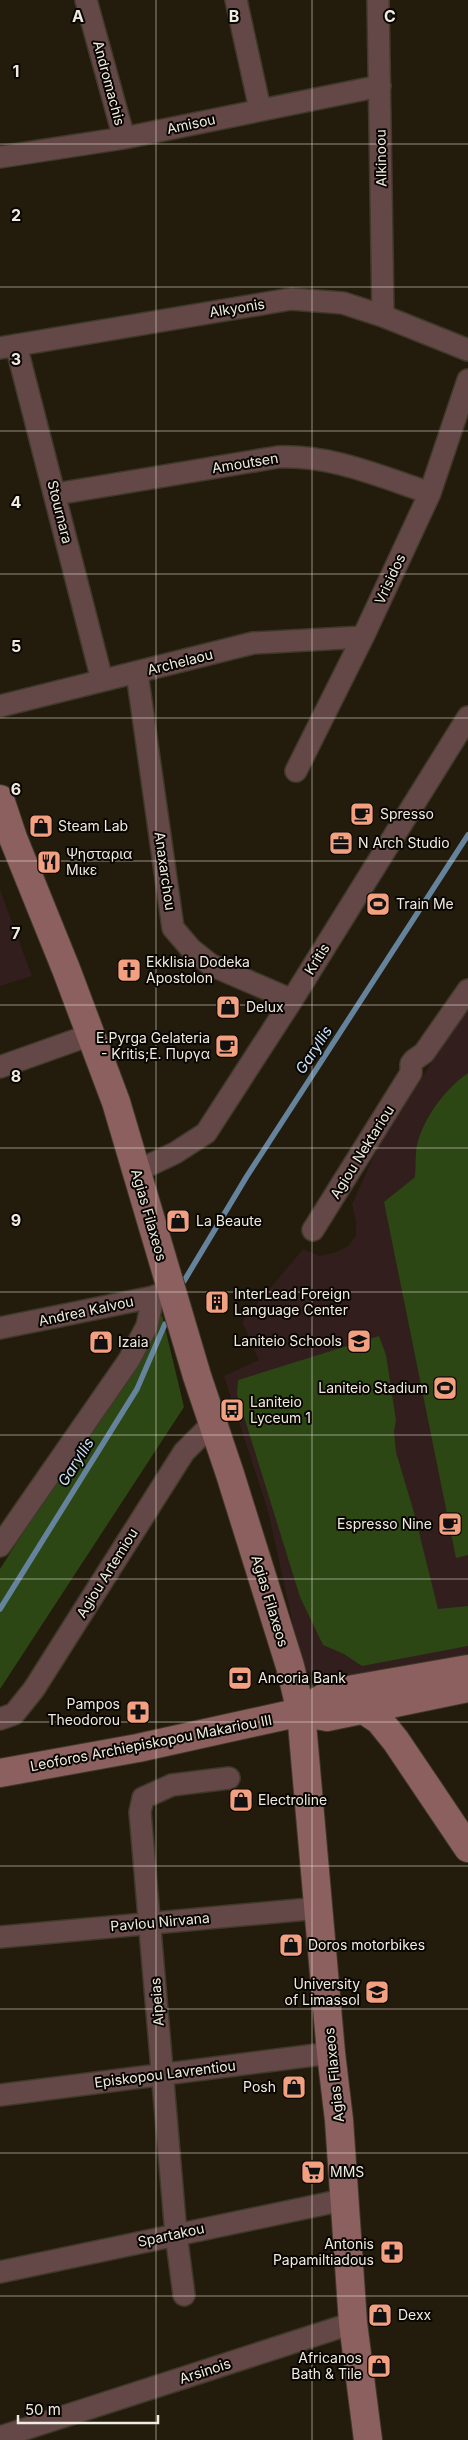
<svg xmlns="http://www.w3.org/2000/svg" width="468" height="2440" font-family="Inter,sans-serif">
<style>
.education{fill:#311e1d}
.green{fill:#2c4714}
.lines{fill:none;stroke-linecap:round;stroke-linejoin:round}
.stream{stroke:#65839d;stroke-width:5.5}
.street-casing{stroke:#40392a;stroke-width:24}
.secondary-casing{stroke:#40392a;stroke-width:30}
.street{stroke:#644847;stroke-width:21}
.secondary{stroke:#8c605e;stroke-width:28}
.grid{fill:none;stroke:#f0ebe1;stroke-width:1;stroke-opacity:0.55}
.labels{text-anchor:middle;stroke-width:4;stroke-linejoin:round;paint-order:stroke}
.street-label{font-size:14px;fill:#f0ebe1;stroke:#0a0703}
.poi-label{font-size:14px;fill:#f0ebe1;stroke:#0a0703;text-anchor:start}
.water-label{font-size:15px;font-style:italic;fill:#c9e3fd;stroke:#0a0703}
.grid-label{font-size:16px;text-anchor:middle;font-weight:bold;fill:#f0ebe1;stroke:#0a0703;stroke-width:4;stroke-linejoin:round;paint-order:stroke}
</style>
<rect width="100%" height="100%" fill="#231c0c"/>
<!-- education -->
<path class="education" d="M0,890L32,976L0,986Z
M468,1005V1656L338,1683L303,1669L268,1511L224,1376L259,1360L242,1322L303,1249L320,1256L336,1252L348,1246L356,1236V1221L352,1204L377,1149Z"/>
<!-- green -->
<path class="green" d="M468,1073V1555L456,1558L384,1202L415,1177C416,1167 415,1155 417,1145C424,1117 445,1089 468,1073Z
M162,1315L184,1407L0,1689V1569Z
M379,1336L386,1355L396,1420L394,1432L396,1452L415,1516L438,1609L468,1606V1646L362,1666L344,1654L323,1645L300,1597L237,1394L238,1380Z"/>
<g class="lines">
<!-- stream -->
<path class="stream" d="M184,1281L247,1176L468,835
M0,1609L137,1389L165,1324"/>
<!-- street casing -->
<g class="street-casing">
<path id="street" d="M86,0L124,138
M236,0L260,109
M378,0L383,316
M0,157L124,138L380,86
M16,345L102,680
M0,348L291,299L343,303L383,316L468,350
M56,494L278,457C332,455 379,476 430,493
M137,673L173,928L191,949L211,965L292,1000
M0,706L253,643L363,637
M296,771L363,637L430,493L468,380
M0,1067L90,1035
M137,1171L175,1153L206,1133L292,1000L468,717
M313,1230L411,1073V1064L414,1060L424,1053L468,990
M0,1328L153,1297L163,1293
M0,1546L129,1360L147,1326L153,1297
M0,1719L14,1714L34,1689L184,1452L212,1424
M0,1937L320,1908
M0,2095L331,2053
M0,2272L343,2200
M184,2295L176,2234L140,1812L143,1798L172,1785L229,1778
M0,2437L353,2323"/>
</g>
<!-- secondary casing -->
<g class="secondary-casing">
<path id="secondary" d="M0,799L13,838L66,969L116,1102L197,1376L230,1474L290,1666L301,1712L331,2053L339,2120L353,2323L368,2440
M364,1710L379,1720L396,1741L468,1848
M301,1712L331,1693L468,1669
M0,1773L138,1748L301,1712L327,1717L468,1688"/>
</g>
<!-- street -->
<use href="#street" class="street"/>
<!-- secondary -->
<use href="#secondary" class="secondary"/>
</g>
<!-- grid -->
<path class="grid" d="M156,0V2440M312,0V2440M0,144H468M0,287H468M0,431H468M0,574H468M0,718H468M0,861H468M0,1005H468M0,1148H468M0,1292H468M0,1435H468M0,1579H468M0,1722H468M0,1866H468M0,2009H468M0,2153H468M0,2296H468"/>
<!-- icons -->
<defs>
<g id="cafe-square" transform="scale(1.25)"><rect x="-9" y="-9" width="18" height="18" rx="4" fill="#f2a080" stroke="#0a0703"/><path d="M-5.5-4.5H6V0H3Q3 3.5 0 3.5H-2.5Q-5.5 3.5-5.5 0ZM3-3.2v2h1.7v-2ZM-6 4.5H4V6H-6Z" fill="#111"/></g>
<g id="shop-square" transform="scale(1.25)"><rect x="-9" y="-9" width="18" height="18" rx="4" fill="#f2a080" stroke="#0a0703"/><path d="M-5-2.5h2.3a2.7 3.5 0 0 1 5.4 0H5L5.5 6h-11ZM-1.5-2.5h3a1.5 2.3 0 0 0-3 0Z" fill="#111"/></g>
<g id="office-square" transform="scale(1.25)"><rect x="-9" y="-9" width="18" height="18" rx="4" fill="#f2a080" stroke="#0a0703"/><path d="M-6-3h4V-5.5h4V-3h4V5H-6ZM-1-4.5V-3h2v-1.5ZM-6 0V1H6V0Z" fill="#111"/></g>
<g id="restaurant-square" transform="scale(1.25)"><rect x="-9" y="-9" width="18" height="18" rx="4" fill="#f2a080" stroke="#0a0703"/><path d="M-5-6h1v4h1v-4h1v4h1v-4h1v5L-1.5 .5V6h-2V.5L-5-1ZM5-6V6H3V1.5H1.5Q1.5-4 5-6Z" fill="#111"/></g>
<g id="stadium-square" transform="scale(1.25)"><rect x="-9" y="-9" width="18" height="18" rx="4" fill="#f2a080" stroke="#0a0703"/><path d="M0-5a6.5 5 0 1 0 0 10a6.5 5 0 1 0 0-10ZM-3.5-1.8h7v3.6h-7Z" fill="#111"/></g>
<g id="church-square" transform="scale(1.25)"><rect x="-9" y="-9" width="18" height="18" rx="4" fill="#f2a080" stroke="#0a0703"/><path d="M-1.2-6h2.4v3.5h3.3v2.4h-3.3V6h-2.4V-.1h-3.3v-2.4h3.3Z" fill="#111"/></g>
<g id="building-square" transform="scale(1.25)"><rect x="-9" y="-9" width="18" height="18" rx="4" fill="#f2a080" stroke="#0a0703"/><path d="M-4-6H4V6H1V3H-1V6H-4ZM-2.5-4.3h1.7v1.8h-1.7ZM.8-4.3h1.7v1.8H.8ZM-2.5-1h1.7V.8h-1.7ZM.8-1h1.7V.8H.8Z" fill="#111"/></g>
<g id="school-square" transform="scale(1.25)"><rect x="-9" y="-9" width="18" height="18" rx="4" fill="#f2a080" stroke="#0a0703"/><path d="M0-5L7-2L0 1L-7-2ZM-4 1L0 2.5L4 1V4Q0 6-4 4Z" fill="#111"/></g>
<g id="bus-square" transform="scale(1.25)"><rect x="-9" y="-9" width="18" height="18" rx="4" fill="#f2a080" stroke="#0a0703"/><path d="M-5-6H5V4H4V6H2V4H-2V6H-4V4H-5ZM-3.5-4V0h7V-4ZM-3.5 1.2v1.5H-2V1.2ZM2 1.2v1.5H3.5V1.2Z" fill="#111"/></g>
<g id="bank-square" transform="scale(1.25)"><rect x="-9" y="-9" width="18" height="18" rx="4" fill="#f2a080" stroke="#0a0703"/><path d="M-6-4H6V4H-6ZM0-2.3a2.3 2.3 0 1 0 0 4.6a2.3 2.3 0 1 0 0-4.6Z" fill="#111"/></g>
<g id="pharmacy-square" transform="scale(1.25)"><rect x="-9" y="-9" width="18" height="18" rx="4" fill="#f2a080" stroke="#0a0703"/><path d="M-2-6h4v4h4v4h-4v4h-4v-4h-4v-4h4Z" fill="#111"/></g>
<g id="university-square" transform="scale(1.25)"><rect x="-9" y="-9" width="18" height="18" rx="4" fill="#f2a080" stroke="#0a0703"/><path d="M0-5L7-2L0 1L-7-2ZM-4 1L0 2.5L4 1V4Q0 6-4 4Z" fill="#111"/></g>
<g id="supermarket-square" transform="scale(1.25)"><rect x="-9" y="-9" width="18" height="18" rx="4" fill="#f2a080" stroke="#0a0703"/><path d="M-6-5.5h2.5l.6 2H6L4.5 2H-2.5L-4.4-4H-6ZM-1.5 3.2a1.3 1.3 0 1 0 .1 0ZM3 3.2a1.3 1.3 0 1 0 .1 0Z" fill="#111"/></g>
</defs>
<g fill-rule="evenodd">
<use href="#cafe-square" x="362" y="814"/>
<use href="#shop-square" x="41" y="826"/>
<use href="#office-square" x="341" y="843"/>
<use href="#restaurant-square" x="49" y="862"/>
<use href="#stadium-square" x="378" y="904"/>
<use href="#church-square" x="129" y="970"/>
<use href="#shop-square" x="228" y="1007"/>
<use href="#cafe-square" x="227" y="1046"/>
<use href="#shop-square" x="178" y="1221"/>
<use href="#building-square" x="217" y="1302"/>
<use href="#school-square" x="359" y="1341"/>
<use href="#shop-square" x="101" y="1342"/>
<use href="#stadium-square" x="445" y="1388"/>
<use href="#bus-square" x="232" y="1410"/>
<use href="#cafe-square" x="450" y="1524"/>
<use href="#bank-square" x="240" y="1678"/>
<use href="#pharmacy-square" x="138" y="1712"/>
<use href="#shop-square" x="241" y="1800"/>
<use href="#shop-square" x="291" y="1945"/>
<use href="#university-square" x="377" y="1992"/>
<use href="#shop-square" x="294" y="2087"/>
<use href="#supermarket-square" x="313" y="2172"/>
<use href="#pharmacy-square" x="392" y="2252"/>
<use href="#shop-square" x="380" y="2315"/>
<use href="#shop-square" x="379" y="2366"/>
</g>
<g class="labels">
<!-- street labels -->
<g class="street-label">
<text transform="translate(109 83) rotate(75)" y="5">Andromachis</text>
<text transform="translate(191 124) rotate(-12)" y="5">Amisou</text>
<text transform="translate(381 158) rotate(-91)" y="5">Alkinoou</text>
<text transform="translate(237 308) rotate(-9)" y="5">Alkyonis</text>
<text transform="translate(245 463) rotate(-9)" y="5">Amoutsen</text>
<text transform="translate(60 512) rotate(76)" y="5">Stournara</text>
<text transform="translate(390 579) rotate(-65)" y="5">Vrisidos</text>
<text transform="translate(180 662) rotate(-14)" y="5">Archelaou</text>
<text transform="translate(165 871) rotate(82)" y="5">Anaxarchou</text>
<text transform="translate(317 959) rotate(-58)" y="5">Kritis</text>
<text transform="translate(362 1152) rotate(-58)" y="5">Agiou Nektariou</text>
<text transform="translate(149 1215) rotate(74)" y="5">Agias Filaxeos</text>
<text transform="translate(86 1311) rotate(-12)" y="5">Andrea Kalvou</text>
<text transform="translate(107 1573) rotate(-58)" y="5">Agiou Artemiou</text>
<text transform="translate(270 1601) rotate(73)" y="5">Agias Filaxeos</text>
<text transform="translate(151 1743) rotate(-11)" y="5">Leoforos Archiepiskopou Makariou III</text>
<text transform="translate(160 1922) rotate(-5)" y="5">Pavlou Nirvana</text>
<text transform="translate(157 2002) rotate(-94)" y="5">Aipeias</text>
<text transform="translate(165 2074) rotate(-7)" y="5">Episkopou Lavrentiou</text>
<text transform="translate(334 2075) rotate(-96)" y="5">Agias Filaxeos</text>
<text transform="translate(171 2235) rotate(-12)" y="5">Spartakou</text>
<text transform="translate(205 2371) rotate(-18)" y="5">Arsinois</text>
</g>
<!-- poi labels -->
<g class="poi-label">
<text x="380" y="819">Spresso</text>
<text x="58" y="831">Steam Lab</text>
<text x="358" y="848">N Arch Studio</text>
<text x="66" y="859">Ψησταρια<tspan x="66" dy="16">Μικε</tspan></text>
<text x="396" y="909">Train Me</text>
<text x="146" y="967">Ekklisia Dodeka<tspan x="146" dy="16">Apostolon</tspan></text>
<text x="246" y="1012">Delux</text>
<text x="210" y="1043" text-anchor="end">E.Pyrga Gelateria<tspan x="210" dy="16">- Kritis;Ε. Πυργα</tspan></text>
<text x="196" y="1226">La Beaute</text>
<text x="234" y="1299">InterLead Foreign<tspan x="234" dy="16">Language Center</tspan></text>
<text x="342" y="1346" text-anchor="end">Laniteio Schools</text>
<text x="118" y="1347">Izaia</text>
<text x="428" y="1393" text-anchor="end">Laniteio Stadium</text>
<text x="250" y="1407">Laniteio<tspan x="250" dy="16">Lyceum 1</tspan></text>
<text x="432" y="1529" text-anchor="end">Espresso Nine</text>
<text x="258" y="1683">Ancoria Bank</text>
<text x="120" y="1709" text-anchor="end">Pampos<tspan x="120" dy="16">Theodorou</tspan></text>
<text x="258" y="1805">Electroline</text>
<text x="308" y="1950">Doros motorbikes</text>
<text x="360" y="1989" text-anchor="end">University<tspan x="360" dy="16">of Limassol</tspan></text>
<text x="276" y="2092" text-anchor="end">Posh</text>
<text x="330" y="2177">MMS</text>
<text x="374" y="2249" text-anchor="end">Antonis<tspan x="374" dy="16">Papamiltiadous</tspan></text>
<text x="398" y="2320">Dexx</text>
<text x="362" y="2363" text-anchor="end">Africanos<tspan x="362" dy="16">Bath &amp; Tile</tspan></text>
</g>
<!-- water labels -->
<g class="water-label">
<text transform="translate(314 1050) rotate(-57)" y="5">Garyllis</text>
<text transform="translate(76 1462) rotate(-58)" y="5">Garyllis</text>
</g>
</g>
<g class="grid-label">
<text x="78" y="22">A</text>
<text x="234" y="22">B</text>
<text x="390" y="22">C</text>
<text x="16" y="77">1</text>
<text x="16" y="221">2</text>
<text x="16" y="365">3</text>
<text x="16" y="508">4</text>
<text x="16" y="652">5</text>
<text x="16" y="795">6</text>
<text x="16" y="939">7</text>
<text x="16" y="1082">8</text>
<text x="16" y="1226">9</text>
</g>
<!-- scale -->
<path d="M18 2415v8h140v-8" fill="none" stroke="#f0ebe1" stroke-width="2.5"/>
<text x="25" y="2415" font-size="15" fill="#f0ebe1" stroke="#0a0703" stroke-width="4" paint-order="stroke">50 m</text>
</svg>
